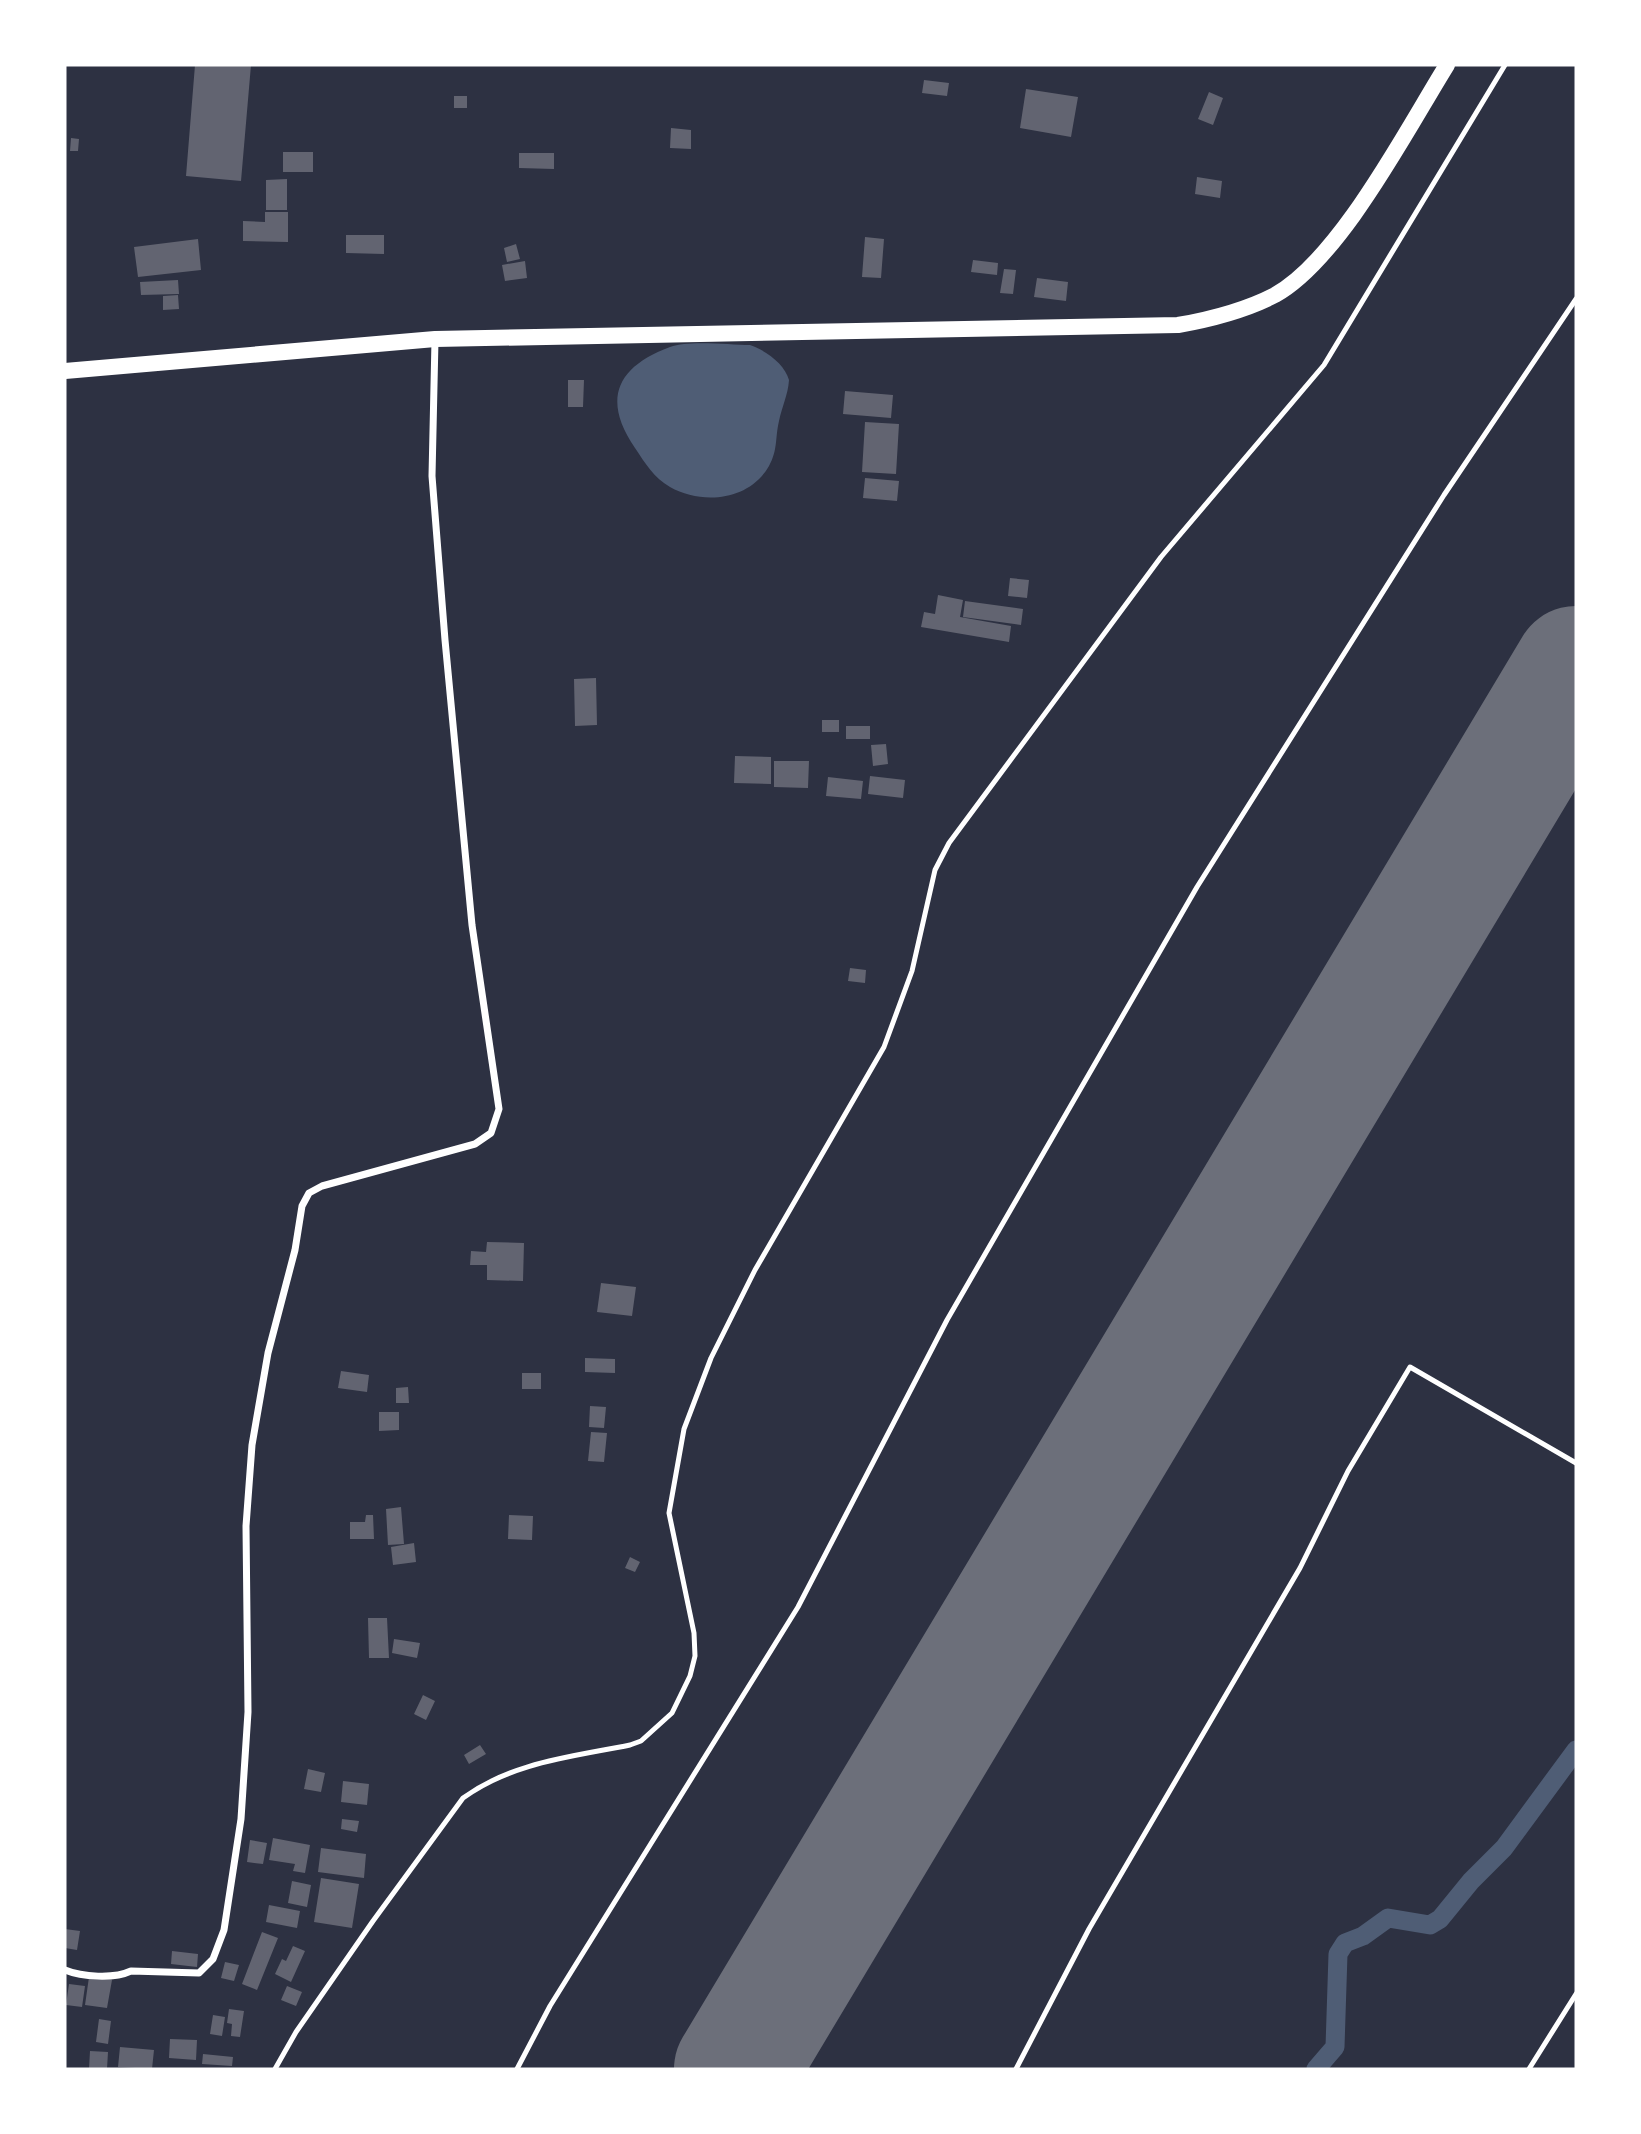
<svg xmlns="http://www.w3.org/2000/svg" width="1641" height="2134" font-family="Inter,sans-serif">
<style>
.water{fill:#4f5d75}
.lines{fill:none;stroke-linecap:round;stroke-linejoin:round}
.canal{stroke:#4f5d75;stroke-width:19}
.runway{stroke:#6c6f7a;stroke-width:124}
.building{fill:#626471}
.service{stroke:#fff;stroke-width:5}
.minor{stroke:#fff;stroke-width:7}
.trunk{stroke:#fff;stroke-width:16}
</style>
<rect width="100%" height="100%" fill="#2d3142"/>
<!-- water -->
<path class="water" d="M750,345C765,350 785,364 789,380C788,395 782,406 779,421C775,438 778,450 769,466C749,501 702,505 670,487C654,478 645,463 635,448C602,400 616,367 670,347C689,340 729,345 750,345Z"/>
<g class="lines">
<!-- canal -->
<path class="canal" d="M1316,2069L1335,2047L1338,1954L1345,1943L1363,1936L1388,1918L1430,1925L1440,1919L1471,1881L1504,1848L1576,1750"/>
<!-- runway -->
<path class="runway" d="M736,2069L1576,668"/>
</g>
<!-- building -->
<path class="building" d="M195,65H251L241,181L186,176Z
M924,80L949,83L947,96L922,93Z
M1026,89L1078,97L1071,137L1020,128Z
M1209,92L1223,98L1213,125L1198,119Z
M454,96H467V108H454Z
M671,128L691,130V149L670,148Z
M71,138L79,139L78,151H70Z
M283,152H313V172H283Z
M519,153H554V169L519,168Z
M1197,177L1222,181L1220,198L1195,194Z
M287,179V210H266V180Z
M265,212H288V242L243,241V221L265,222Z
M346,235H384V254L346,253Z
M865,237L884,239L881,278L862,277Z
M198,239L201,270L138,277L134,247Z
M516,244L520,259L507,262L504,248Z
M973,260L998,263L997,275L971,272Z
M525,261L527,278L505,281L502,265Z
M1004,269L1016,270L1013,294L1000,293Z
M1037,278L1068,282L1066,301L1034,297Z
M178,280L179,294L141,295L140,282Z
M178,295L179,309L163,310V296Z
M568,380H584L583,407H568Z
M845,391L893,395L891,418L843,414Z
M865,422L899,424L896,474L862,472Z
M865,478L899,481L897,501L863,498Z
M1010,578L1029,580L1027,598L1008,596Z
M938,595L963,600L960,617L1011,626L1009,642L921,627L924,612L935,614Z
M965,601L1023,609L1021,625L963,617Z
M596,678L597,725L575,726L574,679Z
M822,720H839V732H822Z
M846,726H870V739H846Z
M886,744L888,764L873,766L871,745Z
M735,756L771,757V784L734,783Z
M774,761H809L808,788L774,787Z
M870,776L905,780L903,798L868,794Z
M828,777L863,781L861,799L826,796Z
M850,968L866,970L865,983L848,981Z
M487,1242L524,1243L523,1281L487,1280V1265H470L471,1251L486,1252Z
M601,1283L636,1287L632,1316L597,1312Z
M585,1358L615,1359V1373L585,1372Z
M341,1371L369,1375L367,1392L338,1388Z
M522,1373H541V1389H522Z
M408,1387L409,1403H396V1388Z
M590,1406L606,1407L604,1428L589,1427Z
M379,1412H399V1430L379,1431Z
M591,1432L607,1433L604,1462L588,1461Z
M401,1507L404,1544L388,1545L386,1509Z
M366,1515H373L374,1539H350V1522H365Z
M509,1515L533,1516L532,1540L508,1539Z
M414,1543L416,1562L393,1565L391,1547Z
M630,1557L640,1562L635,1572L625,1568Z
M368,1618H387L389,1658H369Z
M394,1639L420,1643L417,1658L392,1653Z
M423,1695L435,1701L426,1720L414,1714Z
M480,1745L486,1754L469,1764L464,1755Z
M308,1769L325,1773L321,1792L304,1789Z
M343,1781L369,1784L367,1805L341,1802Z
M342,1819L359,1821L357,1832L341,1829Z
M273,1838L310,1845L305,1873L293,1871L295,1864L269,1860Z
M250,1840L267,1843L263,1864L247,1862Z
M321,1848L366,1854L364,1878L318,1872Z
M321,1878L359,1884L352,1928L314,1922Z
M292,1881L311,1885L307,1907L288,1903Z
M269,1905L300,1911L297,1928L266,1922Z
M65,1929L80,1931L77,1950L65,1948Z
M262,1932L278,1938L257,1990L242,1984Z
M293,1946L305,1951L291,1982L275,1974L282,1959L286,1961Z
M172,1951L198,1954L197,1967L171,1964Z
M225,1962L239,1965L234,1981L221,1978Z
M89,1977L112,1980L107,2008L85,2005Z
M69,1984L85,1986L82,2007L66,2005Z
M287,1986L302,1992L296,2006L281,2000Z
M229,2009L244,2011L240,2037L231,2036L232,2024L227,2023Z
M213,2015L225,2017L222,2036L210,2034Z
M99,2019L111,2021L108,2044L96,2042Z
M170,2039L197,2040L196,2060L169,2058Z
M120,2047L154,2050L152,2069L118,2067Z
M90,2051L108,2052L107,2069H89Z
M203,2054L233,2057L232,2066L202,2064Z"/>
<g class="lines">
<!-- service -->
<path class="service" d="M275,2069L296,2032L373,1921L463,1798C513,1762 571,1757 630,1745L641,1741L672,1713L690,1676L695,1656L694,1633L669,1513L684,1429L711,1358L755,1270L884,1047L912,971L935,870L949,843L1161,557L1324,365L1505,65
M517,2069L550,2006L798,1607L947,1320L1197,887L1444,495L1576,299
M1016,2069L1089,1929L1300,1568L1348,1471L1410,1367L1576,1463
M1529,2069L1576,1994"/>
<!-- minor -->
<path class="minor" d="M65,1970C82,1977 114,1979 131,1971L199,1973L213,1959L224,1930L241,1819L248,1712L246,1526L252,1445L268,1353L295,1250L302,1206L309,1193L322,1186L475,1144L491,1133L499,1109L472,925L445,640L432,476L435,340"/>
<!-- trunk -->
<path class="trunk" d="M65,371L435,339L1178,325C1212,319 1244,311 1275,295C1340,259 1407,129 1447,65"/>
</g>
<!-- border -->
<rect width="1641" height="2134" fill="none" stroke="#ffffff" stroke-width="133"/>
</svg>
